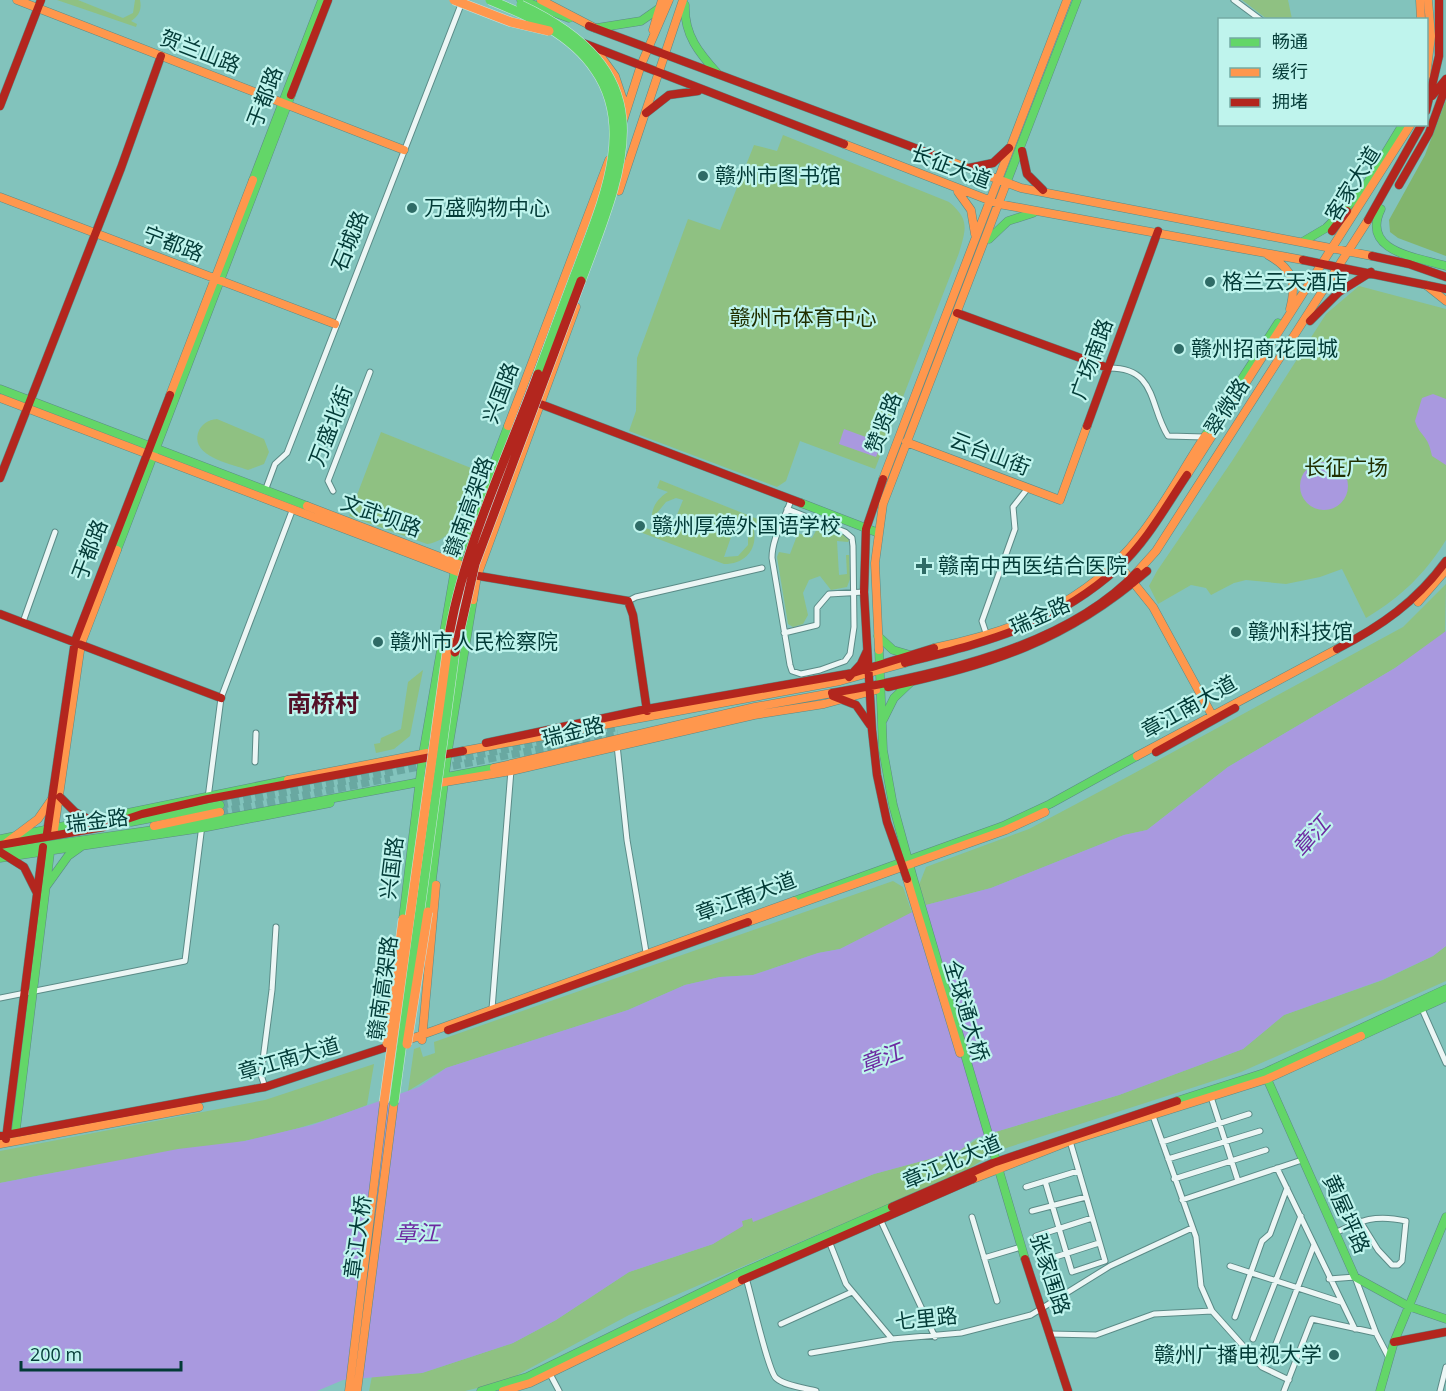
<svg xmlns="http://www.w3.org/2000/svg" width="1446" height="1391" font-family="'Open Sans','Noto Sans SC',sans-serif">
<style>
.green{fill:#8fc182;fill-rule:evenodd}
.forest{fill:#82b56d}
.water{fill:#a999df}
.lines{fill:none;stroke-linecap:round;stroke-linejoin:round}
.primary-tunnel{stroke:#69a8a1;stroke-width:8;stroke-dasharray:8 4;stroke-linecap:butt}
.street-casing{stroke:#5b8b87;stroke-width:7}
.fast-casing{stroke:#5b8b87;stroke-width:9}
.slow-casing{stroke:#5b8b87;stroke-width:9}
.jam-casing{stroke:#5b8b87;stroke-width:9}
.street{stroke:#ecf6f5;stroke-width:5}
.fast{stroke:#63d668;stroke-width:8}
.slow{stroke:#ff974d;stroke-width:8}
.jam{stroke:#b3261e;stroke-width:8}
.fast-bridge-casing{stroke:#c7e4e1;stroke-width:10;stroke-linecap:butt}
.slow-bridge-casing{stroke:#c7e4e1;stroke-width:10;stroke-linecap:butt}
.jam-bridge-casing{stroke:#c7e4e1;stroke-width:10;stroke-linecap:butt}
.fast-bridge{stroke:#63d668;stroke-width:9}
.slow-bridge{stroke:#ff974d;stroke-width:9}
.jam-bridge{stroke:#b3261e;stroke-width:9}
.poi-dot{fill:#2f6b66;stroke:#bff4ed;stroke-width:2}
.labels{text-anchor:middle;stroke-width:4.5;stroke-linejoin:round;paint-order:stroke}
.street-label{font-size:21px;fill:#033b37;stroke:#bff4ed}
.poi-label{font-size:21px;fill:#033b37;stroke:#bff4ed;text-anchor:start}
.park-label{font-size:21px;fill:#202f00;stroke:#bff4ed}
.water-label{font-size:22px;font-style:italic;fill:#6d29a1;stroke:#bff4ed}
.quarter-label{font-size:24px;font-weight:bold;fill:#541027;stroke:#bff4ed}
</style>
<rect width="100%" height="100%" fill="#82c3bc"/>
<!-- green -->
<path class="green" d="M57,0H78L123,18L133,13L135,0H140C142,9 139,16 131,21L137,24L136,27Z
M1242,0H1288L1292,19H1267Z
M783,135L949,202C970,220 966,228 959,253L875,469L800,441L786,481L777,487L629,431L636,411L637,358L688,219L720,230L754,145L777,151Z
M1359,286L1446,309V540C1425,574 1401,597 1366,618L1342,569L1320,577L1286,584L1246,580L1234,583L1211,595L1206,588L1191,585L1158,604L1149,586L1157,571L1232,461L1326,314Z
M217,419L264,439L269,452L264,464L248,470C232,464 191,457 198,433C201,424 208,420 217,419Z
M381,432L476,470C466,496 460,540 427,544L349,516Z
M660,480L765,522L762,528L753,526C759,547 747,564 724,564L640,532L642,527L655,531C648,515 653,501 668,492L657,488ZM676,498L683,500L668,537L659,527L657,513L666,502ZM737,520L748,530V545L738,556L724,557Z
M819,525L843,534L850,539L848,542L837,541L839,575L847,574L846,555H849L850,579L847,587L831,590L820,576L809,580L803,593L808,615L803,624L793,627L788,624L777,557L779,552L790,554L798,533L812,538Z
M1446,584L1445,633L1395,668L1228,767L1147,830L1124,835L991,888L926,905L919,885L926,867L1029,829L1129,776L1403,627Z
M423,670L410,736L394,749L376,753L374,744L380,743L381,738L401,729L408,682Z
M893,881L903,887L912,913L840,949L818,953L753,975L720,977L685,985L628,1010L446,1068L408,1091L414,1049L420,1047L423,1057L435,1053L434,1042Z
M1446,946V981L1241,1072L1000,1150L995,1132L1119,1095L1243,1049L1284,1015L1383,980L1433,956Z
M374,1064L367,1105C251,1152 122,1157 0,1183V1151L265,1100Z
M980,1137L987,1157L964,1172L629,1315L506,1381L465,1391H369L372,1376L422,1373L513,1343L556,1320L629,1272L713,1244L742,1221L752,1218L753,1221L874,1174L959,1151Z"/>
<!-- forest -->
<path class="forest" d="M1446,100V256L1398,238L1390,232L1389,220L1425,155Z"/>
<!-- water -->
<path class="water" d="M1433,394L1446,399V465L1432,456C1428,434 1420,437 1415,421L1422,398Z
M844,429L882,443L876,457L839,444Z
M1300 486a24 24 0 1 1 48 0a24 24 0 1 1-48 0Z
M1446,631V946L1433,956L1382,980L1284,1015L1243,1049L1119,1095L995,1132L974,1139L959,1151L874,1174L753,1222L752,1218L742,1221L743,1226L713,1244L629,1272L556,1320L513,1343L422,1373L343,1380L317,1391H0V1183L178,1149L245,1141L312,1125L419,1087L446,1068L628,1010L685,985L720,977L753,975L818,953L840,949L926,905L991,888L1124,835L1147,830L1228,767L1395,668Z"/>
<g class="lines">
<!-- primary-tunnel -->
<path class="primary-tunnel" d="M442,762L618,727
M441,768L618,734
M220,805L427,765
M220,812L390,778"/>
<!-- street casing -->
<g class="street-casing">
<path id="street" d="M1234,0L1261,20
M1108,368C1157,367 1149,406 1168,436L1205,437
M265,491L275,464L287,453L462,2
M333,491L328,481L370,372
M787,509L845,532L852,538L853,546L854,627L850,654L845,661L820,670L801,674L792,671L790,665L772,558C772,537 785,519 791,500
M628,601L636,597L762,568
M23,622L55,532
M784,633L817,625V608L829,594L864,592
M988,639L982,621L1015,529L1013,507L1028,488
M617,745L627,840L646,952
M255,762L256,733
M208,798L221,698L292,511
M0,998L185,961L202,825
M492,1009L511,770
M1422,1009L1446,1063
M265,1087L261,1075L272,990L276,927
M1211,1097L1238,1181
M1153,1116L1196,1237L1201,1286L1212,1311
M1162,1142L1249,1114
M1168,1159L1260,1131
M1277,1168L1355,1329
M1174,1179L1266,1150
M1045,1181L1072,1272L1105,1261L1070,1141
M1026,1187L1078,1171
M1182,1200L1302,1160
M1032,1211L1086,1197
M972,1217L997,1301
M880,1219L935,1337
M1335,1233C1362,1220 1375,1214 1406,1221L1402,1261L1398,1265H1392L1378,1250L1360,1221
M1036,1236L1092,1218
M829,1241L846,1284L892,1339
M984,1258L1021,1247
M1043,1261L1099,1243
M1230,1266L1341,1302
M746,1278C751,1294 768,1371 776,1378C785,1386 805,1388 816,1391
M1329,1279L1355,1277L1376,1333L1389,1358
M1235,1317L1262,1241L1270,1234L1287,1188
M781,1324L852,1292
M1050,1334L1096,1335L1154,1314L1212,1311L1262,1367L1289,1380
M1253,1339L1301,1216
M811,1353L892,1339L961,1333L1031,1315L1110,1266L1192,1228
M1272,1354L1314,1245
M550,1374L559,1391
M1284,1391L1312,1319L1376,1333
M1440,1391L1446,1367"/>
</g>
<!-- fast casing -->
<g class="fast-casing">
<path id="fast" d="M521,0L569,18
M685,5C684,35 699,53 718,74
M597,28L641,21L664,5
M253,180L322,0
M1006,184L1077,0
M1366,185L1403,124
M1381,209C1360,252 1417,257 1446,266
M989,239L1008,221L1033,213
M1304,241L1326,228L1373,181
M0,389L307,506
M1205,436L1278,323
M801,503L876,532
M117,550L291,95
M878,636L893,650L917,657
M879,650L883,750L893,805L913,878
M883,720L894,698L916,677
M131,822L220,805
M0,839L288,780
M0,852L202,823L494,768
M0,858L202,828L330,803
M913,878L1025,1259
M45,888L68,856L89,841
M794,901L1003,826L1050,804L1137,756
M428,912L448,750L473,600
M403,919L423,754L456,563L508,426
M1361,1036L1446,997
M1265,1074L1355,1277L1408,1306L1446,1319
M1177,1101L1264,1073L1446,989
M15,1137L51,845
M481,1391L527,1377L739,1274L892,1207
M1380,1391L1394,1342L1446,1217"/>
</g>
<!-- slow casing -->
<g class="slow-casing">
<path id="slow" d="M17,0L404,150
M541,0L595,28
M1420,0L1421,20
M653,30L662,0
M596,50L615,76L624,103
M1426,76L1431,36L1428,0
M844,144L999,204L1303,260
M615,146L641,65L669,0
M931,154L1021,188L1372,256
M619,191L683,0
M958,192L971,210L975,234
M0,197L335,324
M1268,255C1293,269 1297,282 1290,309
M1426,285L1446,301
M170,395L253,180
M0,398L458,572
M508,426L609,160
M906,442L1060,500L1087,426
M1187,475L1411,124
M883,479L1067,0
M307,506L461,565
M1120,566L1153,607L1213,717
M1137,572L1156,551L1368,220
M473,600L477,576L576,307
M1418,602L1446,570
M934,648C1016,631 1086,604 1139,537C1164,506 1183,469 1205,436
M879,650L875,563L883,504L1006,184
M463,751L840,681L905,663
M1137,756L1337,649
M494,768L755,707L832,693
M288,780L427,753
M439,783L511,771L754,715L824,704L876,690
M154,826L220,812
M54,830L81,644L117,550
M6,843L38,819L54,796
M907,879L960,1053
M748,922L1006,830L1045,812
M422,1040L436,885
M405,1041L794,901
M0,1144L199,1107
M973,1179L1070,1141L1267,1079L1361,1036
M349,1391L384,1102
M357,1391L394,1102
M503,1391L530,1383L742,1280"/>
</g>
<!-- jam casing -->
<g class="jam-casing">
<path id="jam" d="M589,26L931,154
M583,43L844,144
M291,95L328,0
M1432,96L1446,79
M0,106L41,0
M1426,111L1439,56V0
M646,113L669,95L698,91
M1022,151L1027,174L1043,190
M969,168L993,163L1009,148
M1399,185L1429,133L1446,86
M1368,220L1422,124
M1332,231L1347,211
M1372,256L1409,264L1446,277
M1303,260L1446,289
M957,313L1108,368
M1310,321L1339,292L1371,272
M535,402L801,503
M1087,426L1158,231
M0,478L121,168L161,56
M883,479L866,529L864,592L872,730L877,775L887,822L907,879
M473,575L628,601L633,615L647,711
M0,614L221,698
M1337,649C1381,626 1416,602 1446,561
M905,663C988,641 1054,626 1119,567C1147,541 1166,506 1187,475
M849,677L861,664L867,651
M888,687C992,664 1065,642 1147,571
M832,693C932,676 1066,648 1137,572
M833,696L856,705L870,725
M486,743L647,709L853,673L934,648
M1156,752L1235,708
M60,797L75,812L103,827
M47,833L75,641L170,395
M0,845L103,827L142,814L208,799L463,751
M0,852L24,867L37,893
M448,1030L748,922
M0,1136L265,1087L393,1045
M6,1139L43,847
M892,1207L993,1163L1177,1101
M1025,1259L1068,1391
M742,1280L973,1179
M1394,1342L1446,1332"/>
</g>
<!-- street -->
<use href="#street" class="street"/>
<!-- fast -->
<use href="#fast" class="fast"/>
<!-- slow -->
<use href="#slow" class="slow"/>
<!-- jam -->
<use href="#jam" class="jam"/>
<!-- fast-bridge casing -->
<g class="fast-bridge-casing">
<path id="fast-bridge" d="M490,0C529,16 571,34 595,70C637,130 600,207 578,267C564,303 551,339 538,374
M521,5C665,73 627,160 581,281
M394,1102L455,652"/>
</g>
<!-- slow-bridge casing -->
<g class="slow-bridge-casing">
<path id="slow-bridge" d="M454,0L511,22L549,31
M387,1043L403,919
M407,1044L428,912
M384,1102L450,630"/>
</g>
<!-- jam-bridge casing -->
<g class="jam-bridge-casing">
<path id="jam-bridge" d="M450,630C466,543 507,457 538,374
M455,652L475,564L581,281"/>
</g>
<!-- fast-bridge -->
<use href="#fast-bridge" class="fast-bridge"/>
<!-- slow-bridge -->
<use href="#slow-bridge" class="slow-bridge"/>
<!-- jam-bridge -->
<use href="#jam-bridge" class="jam-bridge"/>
</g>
<!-- markers -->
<g class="poi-dot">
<circle cx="703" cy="176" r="6"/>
<circle cx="412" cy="208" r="6"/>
<circle cx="1210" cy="282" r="6"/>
<circle cx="1179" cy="349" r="6"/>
<circle cx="640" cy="526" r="6"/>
<path d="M921 557h6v6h6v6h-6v6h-6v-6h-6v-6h6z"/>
<circle cx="1236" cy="632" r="6"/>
<circle cx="378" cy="642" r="6"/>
<circle cx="1334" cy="1355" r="6"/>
</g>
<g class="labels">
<!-- street labels -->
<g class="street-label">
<text transform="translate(200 52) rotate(21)" y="7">贺兰山路</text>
<text transform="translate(265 97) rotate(-69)" y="7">于都路</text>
<text transform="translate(951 167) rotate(21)" y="7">长征大道</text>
<text transform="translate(1353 184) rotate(-58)" y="7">客家大道</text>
<text transform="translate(350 241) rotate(-68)" y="7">石城路</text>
<text transform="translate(173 244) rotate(21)" y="7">宁都路</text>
<text transform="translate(1092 359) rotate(-70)" y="7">广场南路</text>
<text transform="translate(501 393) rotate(-69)" y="7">兴国路</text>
<text transform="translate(1227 407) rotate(-57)" y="7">翠微路</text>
<text transform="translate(884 423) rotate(-69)" y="7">赞贤路</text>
<text transform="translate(331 426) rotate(-69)" y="7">万盛北街</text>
<text transform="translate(990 454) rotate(21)" y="7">云台山街</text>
<text transform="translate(469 507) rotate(-70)" y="7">赣南高架路</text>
<text transform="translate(381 516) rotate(20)" y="7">文武坝路</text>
<text transform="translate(90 550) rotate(-69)" y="7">于都路</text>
<text transform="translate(1040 616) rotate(-24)" y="7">瑞金路</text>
<text transform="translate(1189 707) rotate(-29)" y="7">章江南大道</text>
<text transform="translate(573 732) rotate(-14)" y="7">瑞金路</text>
<text transform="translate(97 821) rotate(-7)" y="7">瑞金路</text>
<text transform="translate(392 868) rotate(-83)" y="7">兴国路</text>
<text transform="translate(746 897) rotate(-20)" y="7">章江南大道</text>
<text transform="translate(383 988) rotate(-82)" y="7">赣南高架路</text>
<text transform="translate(966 1011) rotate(73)" y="7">全球通大桥</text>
<text transform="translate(289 1059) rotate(-16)" y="7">章江南大道</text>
<text transform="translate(952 1162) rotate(-23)" y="7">章江北大道</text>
<text transform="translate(1346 1214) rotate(66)" y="7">黄屋坪路</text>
<text transform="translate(358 1237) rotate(-82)" y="7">章江大桥</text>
<text transform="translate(1050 1274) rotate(72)" y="7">张家围路</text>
<text transform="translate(926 1319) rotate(-6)" y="7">七里路</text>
</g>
<!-- poi labels -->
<g class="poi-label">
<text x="715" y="183">赣州市图书馆</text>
<text x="424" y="215">万盛购物中心</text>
<text x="1222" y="289">格兰云天酒店</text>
<text x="1191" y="356">赣州招商花园城</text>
<text x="652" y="533">赣州厚德外国语学校</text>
<text x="938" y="573">赣南中西医结合医院</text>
<text x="1248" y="639">赣州科技馆</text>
<text x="390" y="649">赣州市人民检察院</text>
<text x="1322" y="1362" text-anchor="end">赣州广播电视大学</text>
</g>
<!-- park labels -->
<g class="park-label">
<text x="803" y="325">赣州市体育中心</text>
<text x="1346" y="475">长征广场</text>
</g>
<!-- water labels -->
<g class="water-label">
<text transform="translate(1311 836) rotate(-49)" y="8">章江</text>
<text transform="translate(881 1058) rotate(-21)" y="8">章江</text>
<text x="417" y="1241">章江</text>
</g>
<!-- quarter labels -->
<g class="quarter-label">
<text x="323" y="712">南桥村</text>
</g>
</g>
<!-- legend -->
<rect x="1218" y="18" width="210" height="108" fill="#bff4ed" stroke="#74aaa4" stroke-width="1.5"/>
<rect x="1230" y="38" width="30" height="9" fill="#63d668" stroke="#74aaa4" stroke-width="1.5"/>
<text x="1272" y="48" font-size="18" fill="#033b37">畅通</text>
<rect x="1230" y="68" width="30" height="9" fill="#ff974d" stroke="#74aaa4" stroke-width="1.5"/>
<text x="1272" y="78" font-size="18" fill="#033b37">缓行</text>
<rect x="1230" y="98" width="30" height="9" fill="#b3261e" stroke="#74aaa4" stroke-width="1.5"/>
<text x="1272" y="108" font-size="18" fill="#033b37">拥堵</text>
<!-- scale -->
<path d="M21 1361v9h160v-9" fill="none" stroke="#033b37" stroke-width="3"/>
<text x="30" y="1361" font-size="18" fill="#033b37" stroke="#bff4ed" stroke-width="4.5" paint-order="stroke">200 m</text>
</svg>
